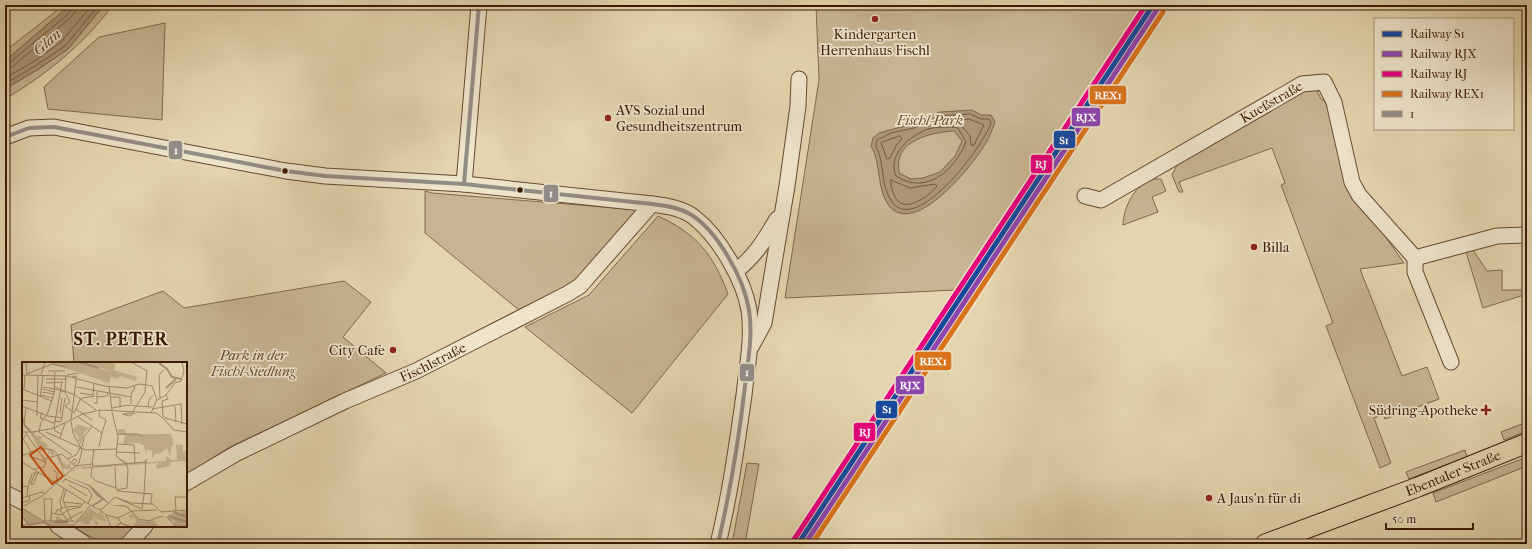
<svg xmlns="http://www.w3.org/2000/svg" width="1532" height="549" font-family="'IM FELL French Canon',serif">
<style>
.green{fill:#c7b591;stroke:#81684b}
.water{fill:#ab9575;stroke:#7e6448;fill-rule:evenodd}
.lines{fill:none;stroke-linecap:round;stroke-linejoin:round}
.shore{stroke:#73583d;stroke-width:1}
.minor-casing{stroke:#65492f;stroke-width:17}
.major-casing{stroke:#3b1a05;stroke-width:21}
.minor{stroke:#ede4ca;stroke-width:15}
.major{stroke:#e4d5ae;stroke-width:19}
.bus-1-casing{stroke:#ede4ca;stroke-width:7}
.bus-1{stroke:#928c87;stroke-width:4}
.rail-1-casing{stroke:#ede4ca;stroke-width:8}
.rail-2-casing{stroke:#ede4ca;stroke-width:8}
.rail-3-casing{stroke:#ede4ca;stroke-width:8}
.rail-4-casing{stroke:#ede4ca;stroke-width:8}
.rail-1{stroke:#17489e;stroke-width:5}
.rail-2{stroke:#8e44ad;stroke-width:5}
.rail-3{stroke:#e5007d;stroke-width:5}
.rail-4{stroke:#d9721b;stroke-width:5}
.poi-dot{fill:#8f2418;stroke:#ede4ca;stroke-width:1.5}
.bus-dot{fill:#3b1a05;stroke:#ede4ca;stroke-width:1.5}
.labels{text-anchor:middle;stroke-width:3.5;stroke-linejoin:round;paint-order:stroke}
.poi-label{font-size:14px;fill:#3b1a05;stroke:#ede4ca;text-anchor:start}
.street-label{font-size:14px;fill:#3b1a05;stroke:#ede4ca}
.park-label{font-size:14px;font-style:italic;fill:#65482f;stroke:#ede4ca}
.water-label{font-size:15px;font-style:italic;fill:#62452c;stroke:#ede4ca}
.district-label{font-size:18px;font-weight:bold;letter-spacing:1px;fill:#3b1a05;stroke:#ede4ca}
.inset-river{fill:none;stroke:#ab9575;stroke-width:2}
.inset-road{fill:none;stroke:#a08a6a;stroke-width:1}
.view{fill:#ce500b;fill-opacity:0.15;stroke:#ce500b;stroke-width:2}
.inset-edge{fill:none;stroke:#3b1a05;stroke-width:2}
.line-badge{stroke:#ede4ca;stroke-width:1.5}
.badge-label{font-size:11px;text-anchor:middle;font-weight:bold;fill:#fff}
</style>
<rect width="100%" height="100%" fill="#e4d5ae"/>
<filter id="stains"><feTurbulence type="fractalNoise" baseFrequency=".005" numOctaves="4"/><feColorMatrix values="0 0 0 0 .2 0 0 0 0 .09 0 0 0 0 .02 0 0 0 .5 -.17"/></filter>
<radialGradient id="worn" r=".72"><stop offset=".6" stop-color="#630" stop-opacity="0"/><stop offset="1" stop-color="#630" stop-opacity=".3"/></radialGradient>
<!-- green -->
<path class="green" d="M64,5H70L5,61V51Z
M104,5H113C85,43 46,75 5,99V89L37,70L68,49Z
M816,5H1135L1141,9L956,290L785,298L819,80Z
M165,23L162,120L48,109L44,87L99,37Z
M1304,87L1316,89L1321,99L1330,104L1347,182L1404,263L1360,269L1402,376L1427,367L1439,399L1385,419L1383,415L1374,418L1391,463L1380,468L1326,326L1333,323L1281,185L1285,183L1272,148L1179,182L1183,192H1179L1172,175L1179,161Z
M1151,179H1161L1166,191L1152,197L1158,212L1123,225C1124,205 1134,188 1151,179Z
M425,191L432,193L640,210L577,284L519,310L425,233Z
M658,216C697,234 713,254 728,294L632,413L525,327L589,295Z
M1473,250L1487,271L1502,270V290H1527V294L1483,308L1466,252Z
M344,281L371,302L343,337L386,373L228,448L186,475V363H74L71,325L163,291L184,308Z
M1527,422V431L1504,440L1501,432Z
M1465,450L1467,457L1409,479L1406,472Z
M1527,457V466L1436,502L1433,493Z
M747,463L759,464L745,544H732Z
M73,526H137C133,531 129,536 125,540C108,549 86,535 73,526Z"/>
<!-- water -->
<path class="water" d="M70,5H104L68,49L37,70L5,89V61Z
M972,110L981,115H991L995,122C992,131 988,141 982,149C970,168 916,235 890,207C876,191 882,164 871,146L873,138L879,133L912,124L940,112ZM954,131L962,141L955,156L940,172L923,178L911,179L899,173C899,169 898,164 899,160C903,138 936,132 954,131Z"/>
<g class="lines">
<!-- shore -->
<path class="shore" d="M5,64L9,63L66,16L72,9L73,5
M5,69L12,67L69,19L76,11L78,5
M5,78L33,62L61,42L92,5
M5,84L35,66L65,46L99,5
M970,114L981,119H989L991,123C984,145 918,234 893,203C880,188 885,163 876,146L877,140L891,133L914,128L941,116Z
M959,120L969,119L984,125L974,145H971L970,136L958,122Z
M953,127L958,128L966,142C955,170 926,196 896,176C887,154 910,136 928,129C935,127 945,127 953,127Z
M900,136L902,139L897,144L890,158L887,159L881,143Z
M891,180L910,188L935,184L937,186C928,197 903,216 894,195C892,190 890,184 891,180Z"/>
<!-- minor casing -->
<g class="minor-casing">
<g id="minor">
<path d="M5,137L29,128L54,127L286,171L325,176L464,184L652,204C666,206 683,208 695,218C719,237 744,280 749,310C753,338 747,367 744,395C737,444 730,495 718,544"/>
<path d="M464,184L479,5"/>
<path id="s1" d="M1085,196L1101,200L1302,84L1324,82L1334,102L1352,182L1359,195L1415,258L1497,236L1527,235"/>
<path d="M1415,258V272L1451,362"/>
<path d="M736,271C756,255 764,241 777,219"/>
<path d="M751,347L764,323L787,186L798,106L799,79"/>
<path id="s2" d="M186,483L237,453L345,401L416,371L567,294L580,286L652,204"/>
<path d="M5,493L23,502"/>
<path d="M58,526L85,544"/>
<path d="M128,544L145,526"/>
</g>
</g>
<!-- major casing -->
<g class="major-casing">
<g id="major">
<path id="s3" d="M1265,544L1418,487L1527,443"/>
</g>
</g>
<!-- minor -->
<use href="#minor" class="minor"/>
<!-- major -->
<use href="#major" class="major"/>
<!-- bus-1 casing -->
<g class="bus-1-casing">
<path id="bus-1" d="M5,137L29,128L54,127L286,171L325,176L464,184L652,204C665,206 678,207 690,214C718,231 744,279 749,310C753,335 748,361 745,386C739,439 730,492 718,544
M464,184L479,5"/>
</g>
<!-- bus-1 -->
<use href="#bus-1" class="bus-1"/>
<!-- rail-1 casing -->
<g class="rail-1-casing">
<path id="rail-1" d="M798,544L1153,5"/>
</g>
<!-- rail-2 casing -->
<g class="rail-2-casing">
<path id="rail-2" d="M805,544L1158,8"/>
</g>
<!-- rail-3 casing -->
<g class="rail-3-casing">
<path id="rail-3" d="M793,541L1146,5"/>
</g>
<!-- rail-4 casing -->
<g class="rail-4-casing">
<path id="rail-4" d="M812,544L1163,12"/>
</g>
<!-- rail-1 -->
<use href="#rail-1" class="rail-1"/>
<!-- rail-2 -->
<use href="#rail-2" class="rail-2"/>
<!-- rail-3 -->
<use href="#rail-3" class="rail-3"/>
<!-- rail-4 -->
<use href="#rail-4" class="rail-4"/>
</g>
<!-- markers -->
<g class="poi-dot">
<circle cx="875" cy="19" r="4"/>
<circle cx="608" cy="118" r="4"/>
<circle cx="1254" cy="247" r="4"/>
<circle cx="393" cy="350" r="4"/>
<path d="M1484 404h4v4h4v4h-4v4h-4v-4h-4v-4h4z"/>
<circle cx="1209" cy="498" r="4"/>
</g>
<g class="bus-dot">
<circle cx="285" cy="171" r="3.5"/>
<circle cx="520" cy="190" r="3.5"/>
</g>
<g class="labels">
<!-- poi labels -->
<g class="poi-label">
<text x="875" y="39" text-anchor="middle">Kindergarten<tspan x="875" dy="16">Herrenhaus Fischl</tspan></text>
<text x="616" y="115">AVS Sozial und<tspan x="616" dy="16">Gesundheitszentrum</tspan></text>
<text x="1262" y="252">Billa</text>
<text x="385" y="355" text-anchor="end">City Cafe</text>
<text x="1478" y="415" text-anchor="end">Südring-Apotheke</text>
<text x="1217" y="503">A Jaus'n für di</text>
</g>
<!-- street labels -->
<g class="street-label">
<text dy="5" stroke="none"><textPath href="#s1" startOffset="213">Kueßstraße</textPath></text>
<text dy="5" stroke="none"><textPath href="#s2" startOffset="275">Fischlstraße</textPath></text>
<text dy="5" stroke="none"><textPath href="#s3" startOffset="201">Ebentaler Straße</textPath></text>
</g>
<!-- park labels -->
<g class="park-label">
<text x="930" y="125">Fischl-Park</text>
<text x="253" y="360">Park in der<tspan x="253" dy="16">Fischl-Siedlung</tspan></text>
</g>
<!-- water labels -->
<g class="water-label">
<text transform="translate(47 42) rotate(-41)" y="5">Glan</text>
</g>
<!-- district labels -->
<g class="district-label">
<text x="121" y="345">ST. PETER</text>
</g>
</g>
<!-- overview -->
<g transform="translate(22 362)">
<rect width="165" height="165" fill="#e4d5ae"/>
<path d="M26,0H52L91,10L63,0H86L93,2L92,8L115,15L114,19L98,14L96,17L89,15L87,21L82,19L84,24L81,19ZM55,62L67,66L63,69L59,82L56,78L57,75L51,69ZM95,67H102L105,72H149L152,82L150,83L148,94L145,86L137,92H133L130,97V89L125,87L124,92L122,84L117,81L101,82L103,73H96ZM8,70L11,72L13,74H21L18,78L26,83L24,86L33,88L35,94L32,89V93H29V88L28,92H26L27,87H20L19,90ZM154,82L161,83V89H165V99L149,100L148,104L135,107L134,103L137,101L61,107L57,105L52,108L51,117L52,109L49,110L52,107H41L43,113L40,106L38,99V102L35,103L37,100L34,95L37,94L40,101L44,99L42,101L44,104L48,100L49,106L53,107L55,105L103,102L94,96L106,101L144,99V94L149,98H155ZM0,146L20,159L6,163L0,154ZM68,146L76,152L79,149L85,160L73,156L72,152L71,157L76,160L75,165L71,157L66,163L58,159L53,162ZM158,148H163L165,151V164L151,165L153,158L151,159L146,154L152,150L160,153ZM111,152L120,159L131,158L137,165H110L115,159L112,155L110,157L106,154ZM22,160L43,161L51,162L50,165H29Z" fill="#c7b591"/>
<path d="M0,53L2,58L3,63L13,74L15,84L18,86L29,87L33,89L39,97L41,110L45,115L68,123L89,143H101L105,144L118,157L127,158L138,154H143L147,156L154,164L158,165L153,164L143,154L127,159L118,158L104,145L89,143L75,134L67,124L45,115L41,111L38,98L33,89L19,87L15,84L13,75L2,64Z" fill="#ab9575"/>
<path class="inset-river" d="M57,0L77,6M137,1L145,7L150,15L159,17M144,26L154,17M70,144L81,137M152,150L165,155M146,154L165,160M32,160H46M6,163L22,160L29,165"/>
<path class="inset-road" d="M109,0L125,9M4,1L5,12L30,2L43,5M26,9H43M33,10L32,32L25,53L19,60L17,70L50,93M0,13L45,14L82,24L105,26L117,22L125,23M19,13L23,0M45,13L57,11M24,17H45M24,21L41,20M125,23L130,24L135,38M87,24L90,49M21,25L33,27M33,25L53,33L74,48M54,25L109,35M0,27L30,39M20,27L33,30M33,27L43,30L44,14M2,28L3,13M20,30L32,32M43,30L48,40L43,44M58,31L71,33L72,21M19,33L31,36M144,33L146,37L140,39L141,54L144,56M18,35L21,14M75,35L85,34L86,31M89,35H98V45M60,36L73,34M138,36L137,13L142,8M0,38L15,40M72,41H75V30M109,42V33L113,24M0,44L26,54L40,56M43,44L52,51L59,36M115,44L130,45M153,44L154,60M126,45L127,38L131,33M4,46L2,62L9,69M90,46L106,43L114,44M54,47L70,58M130,47L159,42L160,62M78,48L77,54L84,58L80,71M20,50L18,56L32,61M90,50L96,75L94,94L104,101L106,107L105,126L94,128M38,51L40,36M129,51L134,39L144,33L153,21L159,19L162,9L160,0M101,52L107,54L113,51M101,52L110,51L123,30L125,8M15,54L16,13M56,55L80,71L77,85M143,56L165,62M49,58L54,19V14L50,15M33,59L39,60L43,36M32,66L61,52L78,48L134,51L141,56L152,68L165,70M0,70H13M3,70L24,100M11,70L33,66M24,70L64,88L94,87M40,72L33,69L32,65L40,20M96,72H116L121,75M4,73L1,77L9,89M38,76L43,61M95,82L112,83L113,100M60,85L62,75L70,64M8,89L10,95L24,100M94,90L118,91M40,92L53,104L70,102M0,94L16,87M22,97L40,92M45,97L54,93L58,86M0,100L75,147H80L93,135L109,141L131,142L139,150L165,148M49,101L52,97L55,98L51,103M70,101L71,104H77L123,100L125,97M70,102L72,88M70,105L69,114L74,119L94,126M93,105L94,127M12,107L22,105L24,100M31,108L36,111L34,116L37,118M11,111H13L9,122L11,123M41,120L43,117L66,127L70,133L66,141M11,123L16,111H13M47,123L65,134M0,124L6,125L5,134M6,125L10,112M44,128L41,138L50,159M95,129L130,132L129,142M122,132L124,99M0,136L20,130L23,132M22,136L23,159M22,137H30L29,159M97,137L120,147M41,140L60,142M0,141L8,138L7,134M0,145L20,134L57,101L60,88L51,71L49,59M43,145L59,144L63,140M0,146L21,159H52M40,147L38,140L42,126M120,147L122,132M38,148L45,158M78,148L84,153L89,165M154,149L153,135H165M30,151L39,153L46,148L59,145M34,152V149L43,145M84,153L96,156L100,162M0,154L6,162L0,164M96,156L110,149L135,148M41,159L35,155V159H43L61,149M50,165L68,144M93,165L98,161L110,165"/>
<path class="view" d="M19,85L41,114L30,122L8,93Z"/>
<rect width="165" height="165" class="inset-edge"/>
</g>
<g class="line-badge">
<rect x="1089" y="85" width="38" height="20" rx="4" fill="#d9721b"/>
<rect x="1071" y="107" width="30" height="20" rx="4" fill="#8e44ad"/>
<rect x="1053" y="130" width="23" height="19" rx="4" fill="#17489e"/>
<rect x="168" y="140" width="15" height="20" rx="4" fill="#928c87"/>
<rect x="1030" y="154" width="23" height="20" rx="4" fill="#e5007d"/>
<rect x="543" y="184" width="16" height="19" rx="4" fill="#928c87"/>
<rect x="914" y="351" width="38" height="20" rx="4" fill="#d9721b"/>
<rect x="739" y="363" width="16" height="19" rx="4" fill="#928c87"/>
<rect x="895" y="375" width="30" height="20" rx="4" fill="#8e44ad"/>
<rect x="875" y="400" width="23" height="19" rx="4" fill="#17489e"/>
<rect x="853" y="422" width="23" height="20" rx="4" fill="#e5007d"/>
</g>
<g class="badge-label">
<text x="1108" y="99">REX1</text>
<text x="1086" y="121">RJX</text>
<text x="1064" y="144">S1</text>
<text x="176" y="154">1</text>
<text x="1041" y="168">RJ</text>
<text x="551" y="197">1</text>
<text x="933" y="365">REX1</text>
<text x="747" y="376">1</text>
<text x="910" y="389">RJX</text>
<text x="887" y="413">S1</text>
<text x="865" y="436">RJ</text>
</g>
<!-- margin -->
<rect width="1532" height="549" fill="none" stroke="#e4d5ae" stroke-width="20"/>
<rect x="6" y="6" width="1520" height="537" fill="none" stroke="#3b1a05" stroke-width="2"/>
<rect x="10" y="10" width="1512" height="529" fill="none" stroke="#3b1a05"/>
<!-- legend -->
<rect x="1374" y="18" width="140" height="112" fill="#ede4ca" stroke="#a6937b"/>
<rect x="1382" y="31" width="20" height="6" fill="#17489e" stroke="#a6937b"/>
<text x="1410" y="38" font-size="12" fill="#3b1a05">Railway S1</text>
<rect x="1382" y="51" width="20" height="6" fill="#8e44ad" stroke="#a6937b"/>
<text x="1410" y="58" font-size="12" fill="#3b1a05">Railway RJX</text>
<rect x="1382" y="71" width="20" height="6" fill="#e5007d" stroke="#a6937b"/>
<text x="1410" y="78" font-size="12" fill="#3b1a05">Railway RJ</text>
<rect x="1382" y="91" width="20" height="6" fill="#d9721b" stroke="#a6937b"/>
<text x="1410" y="98" font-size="12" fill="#3b1a05">Railway REX1</text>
<rect x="1382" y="111" width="20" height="6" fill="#928c87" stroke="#a6937b"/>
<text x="1410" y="118" font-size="12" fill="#3b1a05">1</text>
<!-- scale -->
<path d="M1386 523v6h87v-6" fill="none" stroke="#3b1a05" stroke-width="2"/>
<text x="1392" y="523" font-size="12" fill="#3b1a05" stroke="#ede4ca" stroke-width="3" paint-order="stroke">50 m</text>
<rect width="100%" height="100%" filter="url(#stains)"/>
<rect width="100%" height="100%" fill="url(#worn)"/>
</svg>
